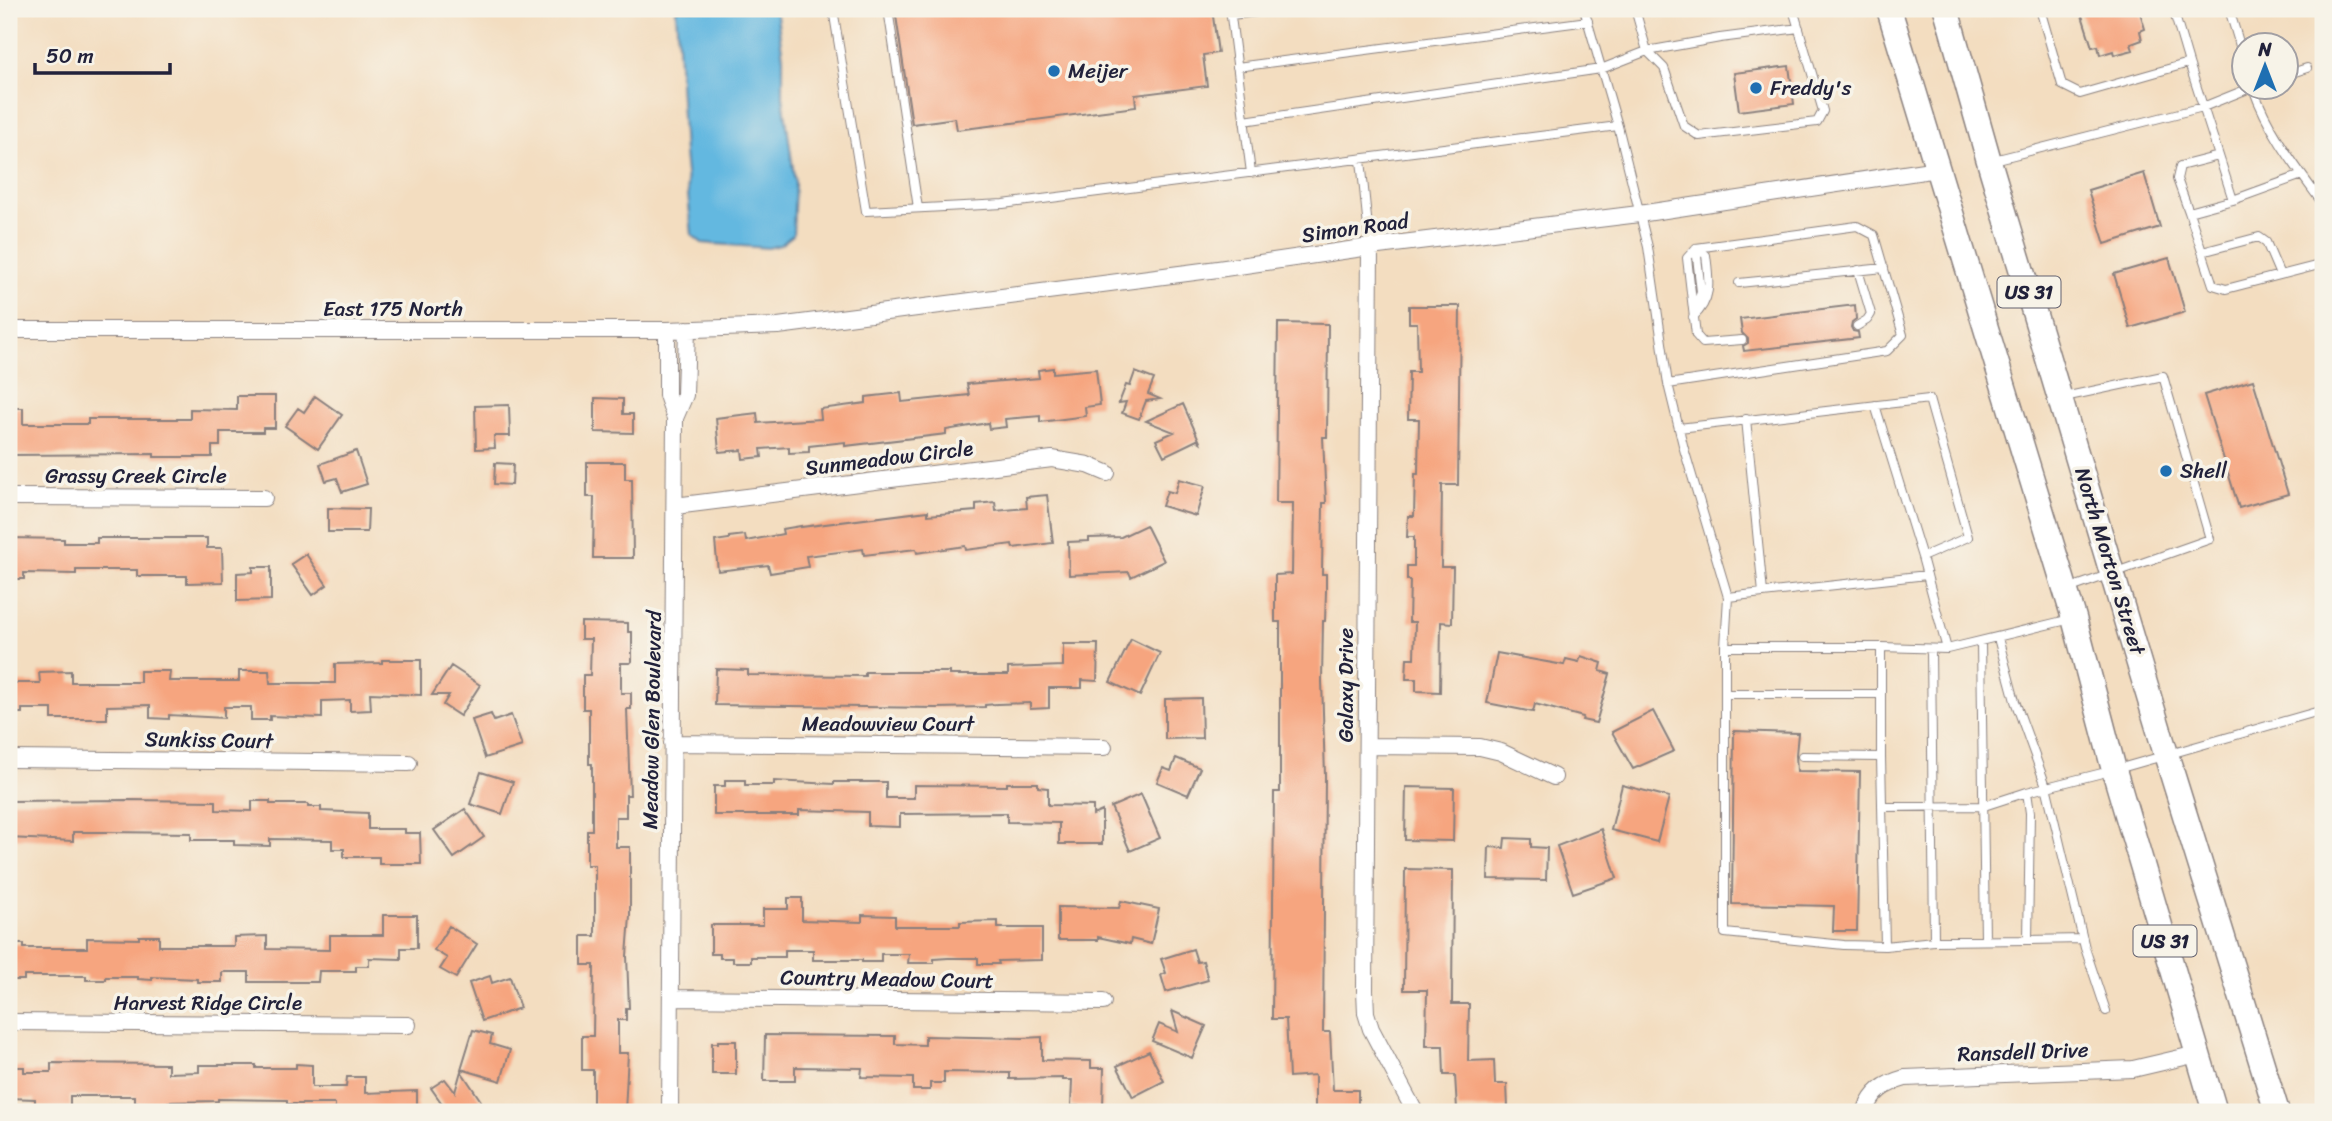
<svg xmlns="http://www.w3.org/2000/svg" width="2332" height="1121" font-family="Sriracha,sans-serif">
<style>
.water{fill:#64b8e0;stroke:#436d8e;stroke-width:2}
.building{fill:#f6a57f}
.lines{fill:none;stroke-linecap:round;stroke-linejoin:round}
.lane-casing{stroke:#8a807e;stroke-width:10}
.street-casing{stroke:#8a807e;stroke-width:18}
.primary-casing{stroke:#8a807e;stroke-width:27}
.lane{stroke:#fff;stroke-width:8}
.street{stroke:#fff;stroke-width:16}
.primary{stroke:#fff;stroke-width:24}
.poi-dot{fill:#1f6fb2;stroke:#f7f3e8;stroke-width:2.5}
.labels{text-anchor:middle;stroke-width:7;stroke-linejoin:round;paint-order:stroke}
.shield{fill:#f7f3e8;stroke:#62616f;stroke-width:2}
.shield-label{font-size:19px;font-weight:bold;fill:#22223b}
.poi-label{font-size:21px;fill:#22223b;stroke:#f7f3e8;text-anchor:start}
.street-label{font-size:21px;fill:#22223b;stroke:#f7f3e8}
</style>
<rect width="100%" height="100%" fill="#f7f3e8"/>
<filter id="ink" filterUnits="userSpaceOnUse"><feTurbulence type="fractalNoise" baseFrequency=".0143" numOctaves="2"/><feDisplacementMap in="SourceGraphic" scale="14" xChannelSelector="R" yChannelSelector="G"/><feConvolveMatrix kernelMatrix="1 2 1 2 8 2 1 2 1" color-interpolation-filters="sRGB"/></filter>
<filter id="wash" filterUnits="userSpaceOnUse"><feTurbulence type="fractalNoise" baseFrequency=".00686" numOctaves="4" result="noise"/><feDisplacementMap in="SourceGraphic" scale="28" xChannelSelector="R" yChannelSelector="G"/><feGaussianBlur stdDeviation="1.57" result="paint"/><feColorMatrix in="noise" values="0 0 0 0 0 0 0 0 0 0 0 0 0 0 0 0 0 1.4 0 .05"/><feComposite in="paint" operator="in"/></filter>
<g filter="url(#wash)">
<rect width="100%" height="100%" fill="#f3ddc0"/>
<!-- water -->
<path class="water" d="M676,9H776L783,57V97L795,183L793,235L780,245L768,248L702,243L692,235L684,153Z"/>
<g id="blocks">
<!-- building -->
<path class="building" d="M895,9H1212L1218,53L1203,55L1207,86L1135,95L1136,107L957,130L955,118L912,124Z
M2080,9H2139L2145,29L2140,31L2142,40L2131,44L2133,50L2114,55L2113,51L2100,55L2098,46L2092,47Z
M1789,66L1794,104L1739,111L1734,73Z
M2144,173L2160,227L2105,244L2088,190Z
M2169,258L2185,312L2130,328L2114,274Z
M1855,305L1856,319L1852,322L1851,327L1853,331L1858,332L1859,338L1744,351L1743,346L1748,343V339L1742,333L1740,319Z
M1409,306H1460L1458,485H1442L1441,567H1453L1452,623L1441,622L1440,692L1416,691V679H1406L1407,658H1414L1415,622H1409L1410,580H1407V566H1414V537H1407L1408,516H1414L1415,474H1418L1419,419H1408L1409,372H1418L1417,323H1409Z
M1278,323L1328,324L1327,437H1323L1326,503H1323L1322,574H1326V591L1325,621H1323L1322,681L1325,776L1323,1032H1330L1333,1090H1358V1112H1315V1075L1289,1077L1286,1019H1272L1274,792H1280V622H1275V575L1292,574L1293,503H1276Z
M1053,368V373L1096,369L1100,405L1085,407L1086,416L1040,422V416L1005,419L1006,427L989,429L988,423L946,430V434L845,446V442L809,446V452L789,453V447L761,449L762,457L743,459L742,450L719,452L716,418L757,413L758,423L821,419L820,409L866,403V397L901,393L902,402L969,395L967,384L1039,378L1038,370Z
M1135,372L1154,379L1148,394L1160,399L1146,401L1139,419L1122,413L1126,402L1119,403L1126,385L1130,386Z
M2253,380L2288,494L2239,508L2204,395Z
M237,396H275V428H263V432H220V446H212V457H154V454L9,455V408H23V424H88V419H190V409L237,410Z
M315,396L342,415L318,449L285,426L298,408L304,412Z
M595,398L623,399V414H633V433L595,432Z
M1183,404L1200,442L1197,440L1164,456L1156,440L1174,432L1146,421Z
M509,405L510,436H494L495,448L476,449L475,406Z
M356,451L367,484L342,492L337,478L326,481L320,464Z
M587,462H625V479H632L633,558H593L594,497H587Z
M495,463L513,464L512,485L494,484Z
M1179,479L1205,486L1196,516L1162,506L1167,491L1175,493Z
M1047,495L1053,543L1013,548L1012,544L966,550L965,546L917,553L916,549L864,555L863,549L806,556L808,567L770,573L768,565L718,571L715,541L729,539V537L745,535L746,541L783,534L782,529L801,526V527L928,511V515L976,511V504L995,502L996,511L1027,508L1026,497Z
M328,508L368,509L367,532H328Z
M1146,525L1164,561L1131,577L1129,572L1069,575L1068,542L1089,541V538L1121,537Z
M9,538L64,539V543H97V538H207V548H222L223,582L187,583V576H137V570H76V574L24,573V579H9Z
M306,554L327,585L313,595L291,564Z
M253,567H271V600L237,601V573L253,572Z
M581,622L628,623V632H632V661L630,663H621V693H631V709H627L630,795H626V817H616V847H630V916L627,956L629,1008H626V1020H618V1053H628L625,1112H593V1070H582V1036H593L594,965H582V936H595V865H587V830H592V764H589V709H583V675H590L591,639H581Z
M1131,639L1160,653L1140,696L1110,682Z
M1063,644H1098L1097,681L1082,680V688H1049V708L1030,709V703L997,704L985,705V707L936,708L715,705L716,669L748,670V675L865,676V672H950V675H1008V668L1063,666Z
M1497,653L1564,665L1566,659L1579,662L1581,656L1602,663L1600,671L1610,674L1596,723L1582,720L1583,717L1535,704L1533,712L1487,703Z
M382,660H421V695L370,693L371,710L350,711V700L322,701V718L270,716V720H251V707H224V718L169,715V719L150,718V705L107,706V719H52V709H22V713H9V683H40L39,672L71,671V682H140V671H170L169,681H239V671H269L270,683H335V664L382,663Z
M451,666L480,685L460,716L443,705L449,695H432Z
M1201,698L1202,738L1165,739V699Z
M1653,711L1674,751L1633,769L1612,732Z
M491,714L494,721L511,715L522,746L485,758L472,720Z
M1734,731L1798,733L1796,755L1797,771L1860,772L1857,931H1833L1834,906L1732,904Z
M1176,758L1200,768L1188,795L1157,782L1163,768L1171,771Z
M481,772L513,782L502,814L470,804Z
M725,780H745V785H774V781L834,784V782H886V798H914V785L1007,786V783H1038V787L1048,788V805L1093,806V815L1102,811V844H1059V823L1007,822V813L900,814V827L868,826V812L799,810V815H714V786H725Z
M1622,785L1669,797L1657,842L1611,830Z
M1406,787L1454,788L1453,841L1405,840Z
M1141,794L1160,838L1130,851L1111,807Z
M129,800L216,801V810L252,811V801H270V804H308V807H321V811L368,813V829H405V833H420L421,864H379V857H344V849H332V840L270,839V846L234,845V840H191V833L105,832H73V841L9,838V801Z
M465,809L484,837L454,858L434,830Z
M1601,829L1617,878L1573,893L1557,846Z
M1505,838L1531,839V847L1547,848L1546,880L1488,879L1489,847L1504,848Z
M1405,869L1453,870L1452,1004H1469L1468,1061L1494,1060L1495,1084H1507L1508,1108L1457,1109L1455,1075H1444L1443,1046H1426L1427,990H1404Z
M788,898H802V920L862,922V915L895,916V926H960V922L998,921V928H1042V960L998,961L999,964H978V958H948L934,959V963H908L909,954H881V962H862V960H813V950H785V957H751V962H733V958H720V954H711V925H763V909H788Z
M1121,901L1159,909L1151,944L1131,939L1130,944L1098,937V940H1058V907L1119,908Z
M383,915H417V948H401V959L369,958V966H356V971H319L318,982H249V972H222V982H197V979L152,977V980L138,979V977H106V980H86V976H24V980H9V944H24V948H87V938L139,939V936H159V946H234V937L267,936V949L330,950V935H383Z
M449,926L477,944L456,978L440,969L447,958L434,950Z
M1193,949L1197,962L1203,961L1208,980L1166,992L1161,975L1166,973L1161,959Z
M490,976L492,983L510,977L520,1008L482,1021L469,983Z
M1172,1011L1206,1026L1192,1058L1152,1041L1159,1024L1178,1032Z
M473,1030L492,1035L490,1044L510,1050L501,1081L461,1069Z
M765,1035L895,1036V1044L925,1045V1036L1023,1038L1042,1037V1060L1091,1061V1068H1104L1103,1107L1071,1106L1072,1080H1062V1078L1010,1079V1073L944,1072V1083H930V1090H913V1078L861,1077L862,1068L795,1067V1081H764Z
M718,1041H736V1074H712V1043H718Z
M1149,1051L1164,1081L1133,1097L1117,1066Z
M51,1063L168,1064V1073L199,1072V1065H256V1068H296V1064L312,1065V1087H346L347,1077H365V1093L417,1091V1112H335V1104H287V1100L218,1099V1101L168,1102V1104L135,1103V1096H70V1107H35V1099L9,1098V1067H24V1072H51Z
M461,1071L481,1101L468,1110L469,1112H448L431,1088L445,1079L455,1092Z"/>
</g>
</g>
<g filter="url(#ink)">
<use href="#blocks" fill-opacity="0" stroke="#8a807e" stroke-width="2"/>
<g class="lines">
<!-- lane casing -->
<g class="lane-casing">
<path id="lane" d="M833,9L866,211L1003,204L1618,126L1584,9
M888,9L918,208
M1230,9L1251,173
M1635,9L1647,51L1664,68L1684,126L1699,136L1817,122L1823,111L1793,9
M2040,9L2062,85L2080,94L2189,63L2219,156L2180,166L2177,179L2189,212L2233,200L2302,175
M2173,9L2189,63
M2229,9L2244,59
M1231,15L1283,9
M1237,67L1588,21
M2286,75L2307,68
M2253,88C2268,131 2296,167 2323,204
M1244,121L1601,69L1647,51L1720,38L1799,28
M1618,126L1648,247L1668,384L1887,351L1903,335L1874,235L1857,226L1696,248L1687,258L1696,335L1703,343L1742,340
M2219,156L2233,200
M1361,160L1370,247
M1994,160L2203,107L2250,88
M2189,212L2213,285L2226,289L2323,264
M2202,252L2259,237L2266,242L2280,275
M1739,283L1884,268
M1694,314L1701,292L1696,248
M1693,317C1713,299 1709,280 1706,255L1696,248
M1857,326L1867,320L1871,314L1858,270
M1668,384L1684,449L1728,597L1725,647H1881
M2064,397L2163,376L2210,539L2068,589
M1875,405L1922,557L1947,649
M1679,428L1929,399L1968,537L1922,557
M1763,593L1927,575
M1728,597L1763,593L1746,419
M2071,619L1947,649L1881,647V757L1885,946L1934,941L2028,940L2030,813L2027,792L2114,770L2323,710
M1998,638L2015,701L2046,786L2085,948L2106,1011
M1981,642L1985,940
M1725,647V933L1844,945L1885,946
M1931,649L1934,941
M1725,694H1881
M1802,756L1881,757
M1882,807L1984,806L2027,792
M2028,940L2083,939"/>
</g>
<!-- street casing -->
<g class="street-casing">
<path id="street" d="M1370,247L1365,990L1366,1013L1371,1029L1415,1112
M9,330H667L778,326L1218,269L1370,247L1639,214L1937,169
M667,330V395L675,418L670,1112
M675,418L685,395L687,329
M9,497L264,498
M675,506L1052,459L1088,465L1107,473
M672,743L1104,747
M1367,746L1480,747L1501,752L1554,777
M9,759L409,763
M671,998L1103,1002
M9,1022L408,1025
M1865,1112C1873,1091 1884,1084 1905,1078L2133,1069L2197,1054"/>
</g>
<!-- primary casing -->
<g class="primary-casing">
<path id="primary" d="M1889,9L2074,618L2114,770L2215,1112
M1946,9L1989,161L2166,754L2277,1112"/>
</g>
<!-- lane -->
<use href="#lane" class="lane"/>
<!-- street -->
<use href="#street" class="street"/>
<!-- primary -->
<use href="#primary" class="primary"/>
</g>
</g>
<!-- markers -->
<g class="poi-dot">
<circle cx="1054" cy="71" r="7"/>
<circle cx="1756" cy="88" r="7"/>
<circle cx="2166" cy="471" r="7"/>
</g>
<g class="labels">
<!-- shield labels -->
<g class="shield">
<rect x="1997.5" y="276.5" width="63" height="31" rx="5"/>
<rect x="2133.5" y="925.5" width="63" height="31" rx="5"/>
</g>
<g class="shield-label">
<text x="2029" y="299">US 31</text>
<text x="2165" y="948">US 31</text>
</g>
<!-- poi labels -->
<g class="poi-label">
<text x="1068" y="78">Meijer</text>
<text x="1770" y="95">Freddy's</text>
<text x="2180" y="478">Shell</text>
</g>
<!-- street labels -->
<g class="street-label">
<text transform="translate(1355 228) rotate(-8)" y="7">Simon Road</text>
<text x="393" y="316">East 175 North</text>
<text transform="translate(889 458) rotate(-7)" y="7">Sunmeadow Circle</text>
<text x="136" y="483">Grassy Creek Circle</text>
<text transform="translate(2110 561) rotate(73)" y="7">North Morton Street</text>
<text transform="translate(1346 685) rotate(-90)" y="7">Galaxy Drive</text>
<text transform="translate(652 720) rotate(-89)" y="7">Meadow Glen Boulevard</text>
<text x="888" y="731">Meadowview Court</text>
<text transform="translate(209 740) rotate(1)" y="7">Sunkiss Court</text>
<text transform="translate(887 979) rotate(1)" y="7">Country Meadow Court</text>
<text x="208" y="1010">Harvest Ridge Circle</text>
<text transform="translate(2023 1052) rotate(-2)" y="7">Ransdell Drive</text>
</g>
</g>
<!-- margin -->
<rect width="2332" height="1121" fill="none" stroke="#f7f3e8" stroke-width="35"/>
<!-- north arrow -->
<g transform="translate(2265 66)"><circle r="33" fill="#f7f3e8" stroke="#a29fa3" stroke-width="2"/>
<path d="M0-5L12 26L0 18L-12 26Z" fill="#1f6fb2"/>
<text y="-10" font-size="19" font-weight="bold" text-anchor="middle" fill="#22223b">N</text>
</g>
<!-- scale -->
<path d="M35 63v10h135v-10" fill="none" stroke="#22223b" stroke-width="3.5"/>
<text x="46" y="63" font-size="21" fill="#22223b" stroke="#f7f3e8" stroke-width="5" paint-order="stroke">50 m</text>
</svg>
